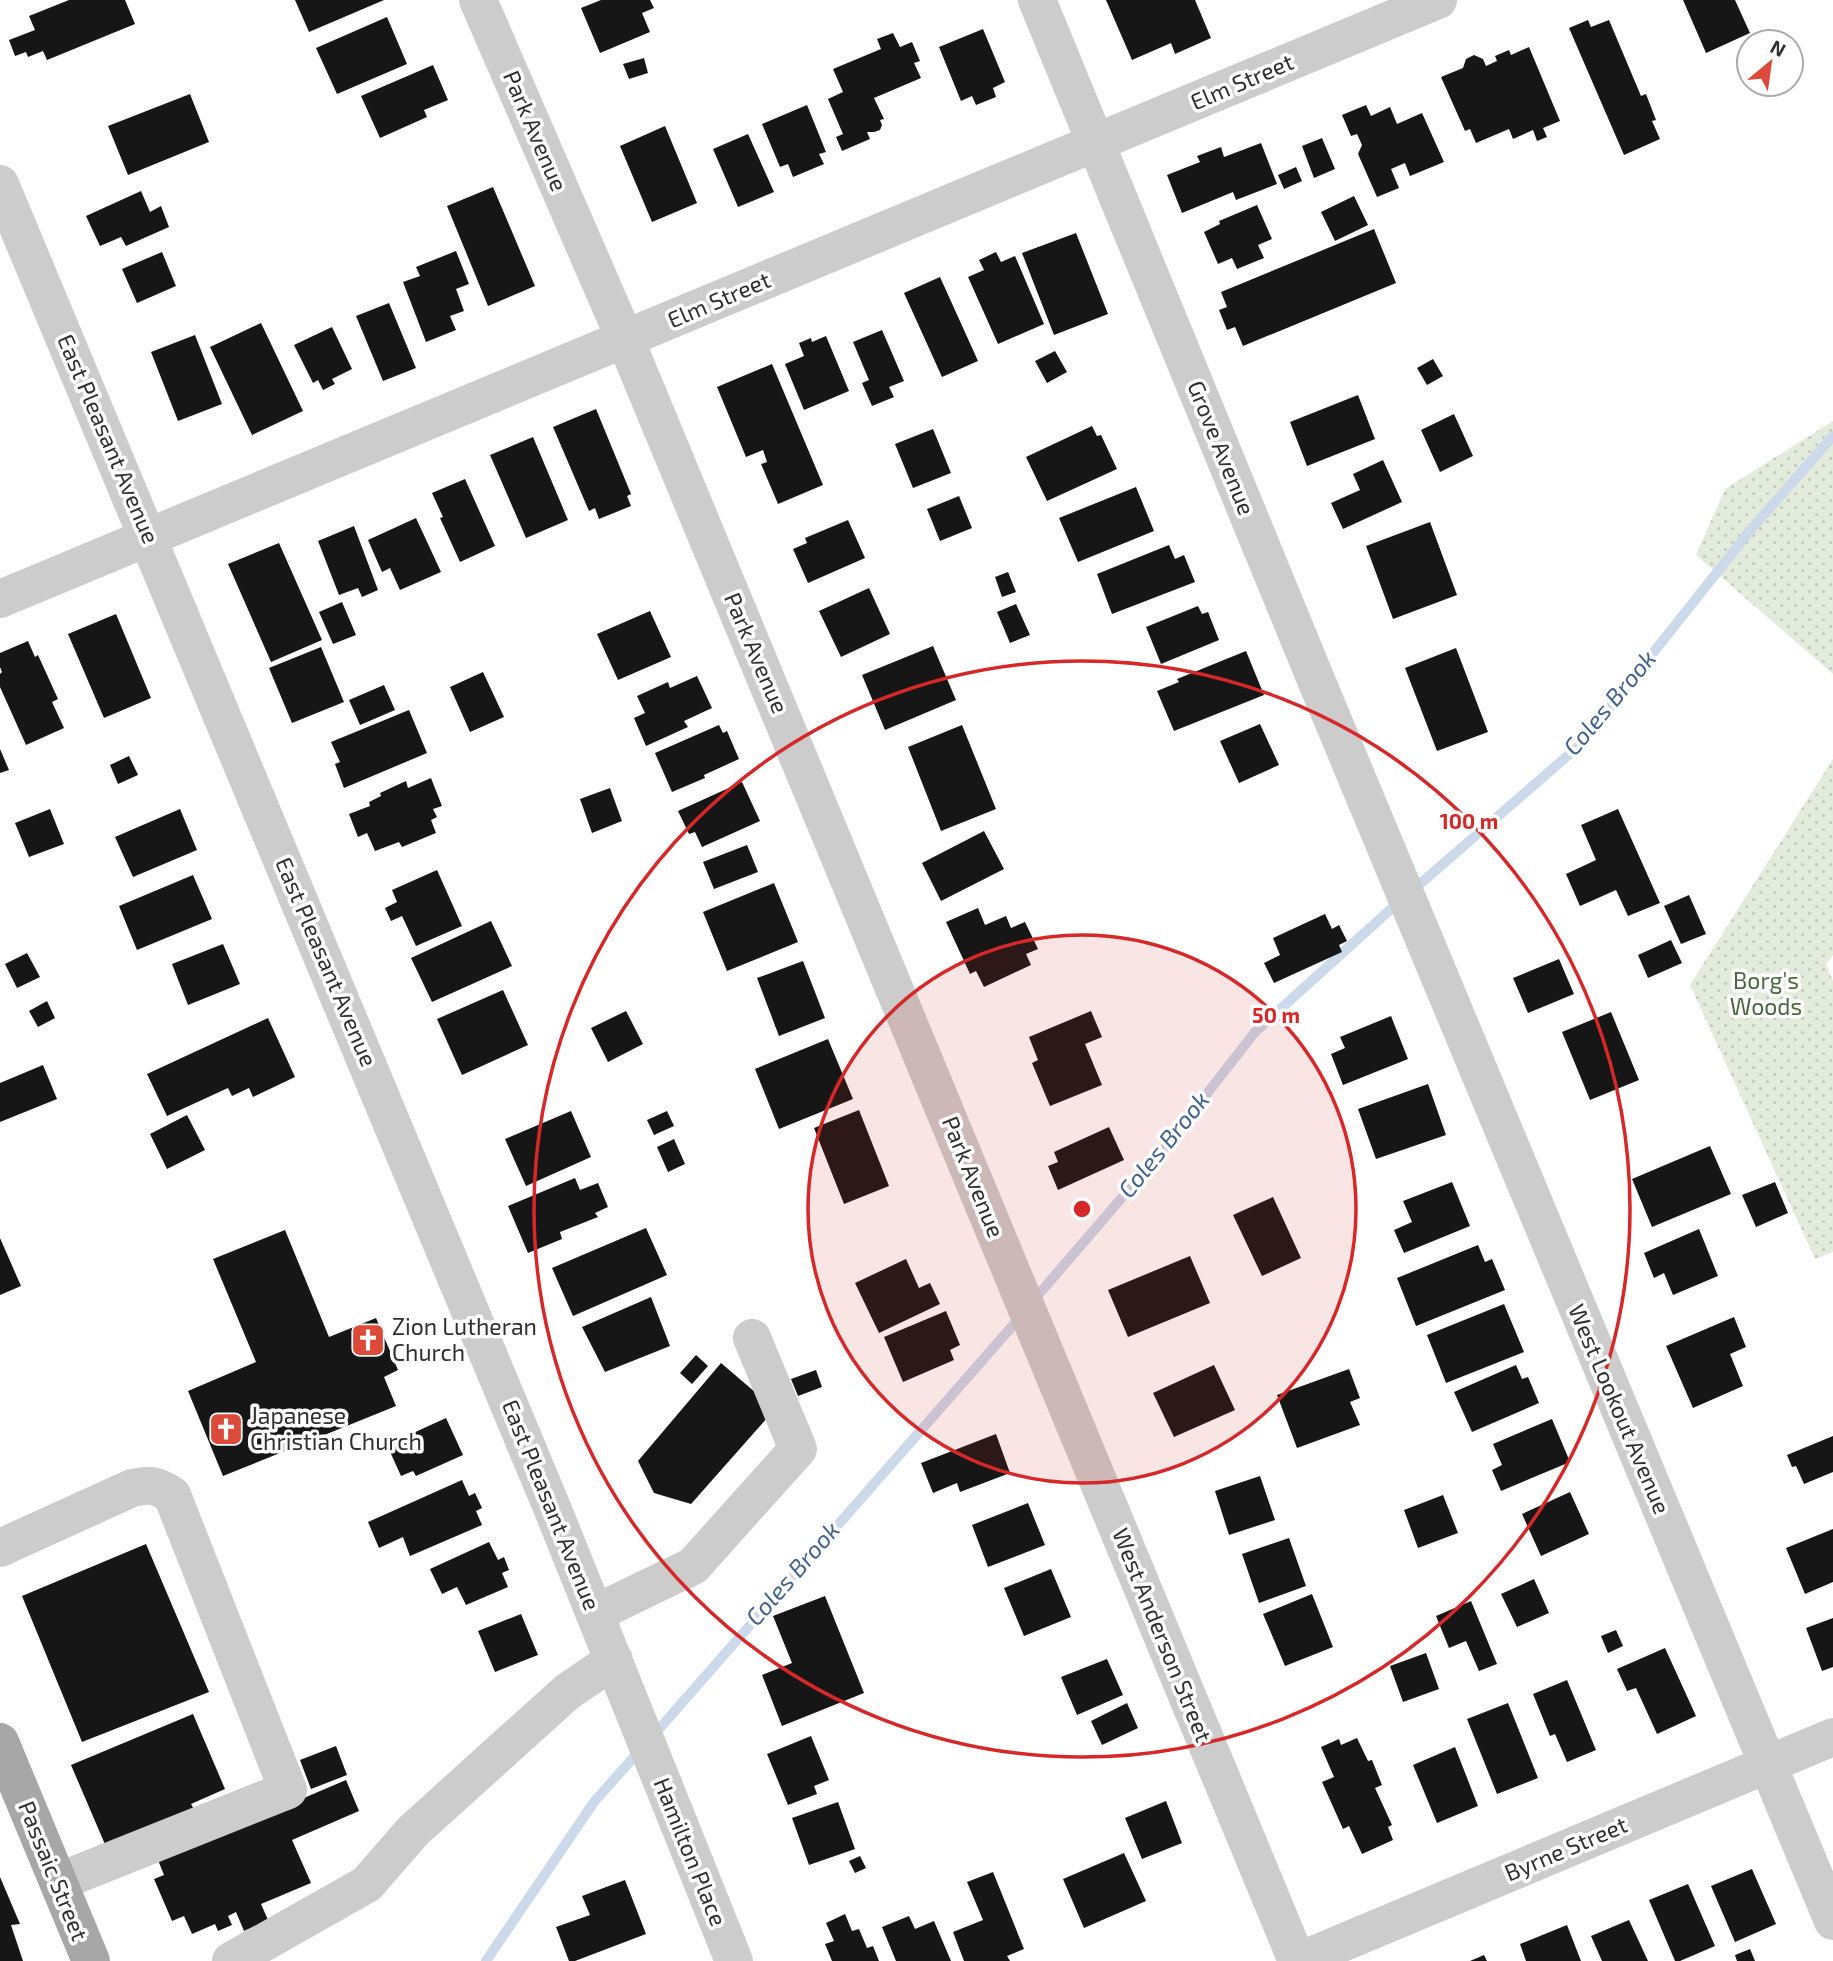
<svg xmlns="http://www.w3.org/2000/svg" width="1833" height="1961" font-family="'Exo 2',sans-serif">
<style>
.park{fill:url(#park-dots)}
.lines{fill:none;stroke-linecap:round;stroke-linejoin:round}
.stream{stroke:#cbd9ea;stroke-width:10}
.building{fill:#161616}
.minor{stroke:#ccc;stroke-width:38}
.major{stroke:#a7a7a7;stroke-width:38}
.ring{fill:none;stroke:#d62828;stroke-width:3.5}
.labels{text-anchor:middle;stroke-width:7;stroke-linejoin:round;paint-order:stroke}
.street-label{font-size:23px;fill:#2f2f2f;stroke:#fff}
.park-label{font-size:23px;fill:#4b683e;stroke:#fff}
.poi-label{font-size:23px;fill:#2f2f2f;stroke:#fff;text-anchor:start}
.water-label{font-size:24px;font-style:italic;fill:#41638d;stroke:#fff}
.centre{fill:#d62828;stroke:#fff;stroke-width:3.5}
.ring-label{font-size:21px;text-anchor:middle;font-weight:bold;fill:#d62828;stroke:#fff;stroke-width:7;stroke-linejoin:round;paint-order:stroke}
</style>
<defs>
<pattern id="park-dots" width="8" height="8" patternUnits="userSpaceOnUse" patternTransform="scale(1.75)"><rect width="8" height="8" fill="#e3ebdd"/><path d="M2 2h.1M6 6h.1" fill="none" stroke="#c3cabe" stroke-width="1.8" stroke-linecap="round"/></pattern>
</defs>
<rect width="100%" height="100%" fill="#fff"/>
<!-- park -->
<path class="park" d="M1833,421V674L1696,555L1725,489Z
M1833,759V955L1826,965L1833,981V1252L1815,1259L1690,985Z"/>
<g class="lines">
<!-- stream -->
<path class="stream" d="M1032,1302L1163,1150L1255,1032L1391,909L1580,745L1753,527L1833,436
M652,1737L1022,1315
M486,1961L594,1802L641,1749"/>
</g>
<!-- building -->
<path class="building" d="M69,0H125L135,24L47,60L43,51L28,57L26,52L15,56L9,40L35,30L29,16Z
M295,0H384L309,32Z
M601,0H650L654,8L642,13L650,32L600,53L581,8Z
M1106,0H1195L1211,38L1175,54L1171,43L1132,60Z
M1683,0H1735L1750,33L1706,53Z
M387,17L407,64L337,94L316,48Z
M1588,20L1591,27L1609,20L1641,96L1646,94L1656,120L1652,121L1660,139L1624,155L1569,28Z
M983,29L1005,82L993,88L996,97L976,105L972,96L961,101L939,47Z
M893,33L900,47L912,42L920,61L914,63L921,78L874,98L884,119L880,120L882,125L880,130L874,132H867L870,139L842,151L836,137L843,134L828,99L843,92L833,69L881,49L877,39Z
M1529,47L1560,121L1543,128L1547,137L1537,141L1533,130L1513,139L1509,129L1476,143L1470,129L1465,131L1441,77L1463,68L1466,59L1474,55L1483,59L1486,66L1497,61L1495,56L1509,50L1511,55Z
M644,58L648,73L629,79L623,64Z
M433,65L448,100L424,110L427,117L380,138L361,96Z
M190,94L209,142L128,175L108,126Z
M807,105L826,152L819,154L824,164L793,177L788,164L780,167L762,124Z
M1366,105L1371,116L1390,107L1397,124L1422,113L1444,162L1410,176L1405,163L1391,169L1399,188L1377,197L1358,154L1362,145L1357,134L1351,136L1342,115Z
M665,126L697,203L652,222L620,146Z
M748,134L774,192L738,207L713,149Z
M1322,138L1335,169L1314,178L1302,146Z
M1261,143L1277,184L1236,200L1233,192L1182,213L1167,175L1200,162L1197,156L1221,147L1224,157Z
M1296,167L1302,181L1284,189L1278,175Z
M493,187L535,286L488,306L447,206Z
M141,191L150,212L161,206L169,227L126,246L121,237L100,246L86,216Z
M1354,196L1368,225L1335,241L1321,212Z
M1257,205L1272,239L1258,245L1264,258L1237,269L1232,258L1218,264L1204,232L1220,224L1219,221Z
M1374,229L1396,283L1243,346L1235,327L1227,330L1219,310L1227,307L1221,292Z
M1076,233L1108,314L1054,335L1022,253Z
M456,251L469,284L456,289L464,311L450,316L456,330L426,342L403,282L420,276L416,267Z
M162,252L176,286L137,303L122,269Z
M996,252L1001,262L1015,256L1044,324L998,344L968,277L984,270L979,260Z
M940,277L978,361L942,377L904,293Z
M389,303L416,368L383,381L356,316Z
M261,323L303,411L252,435L210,347Z
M332,327L352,369L332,379L335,384L323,390L318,380L313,383L294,345Z
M882,330L904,381L889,387L894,397L872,406L862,383L869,380L853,342Z
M195,335L222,404L178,421L151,352Z
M826,336L849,391L804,410L785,364L804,356L799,343L811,338L812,342Z
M1055,351L1067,372L1047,383L1035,361Z
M1433,359L1443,376L1427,385L1417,368Z
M772,364L823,485L778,504L761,464L767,462L763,450L746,457L717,387Z
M1358,395L1375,439L1307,466L1290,422Z
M596,409L631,494L627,496L631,506L599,519L595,508L589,511L553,427Z
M1454,414L1473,456L1440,472L1421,430Z
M1092,426L1097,436L1101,435L1117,469L1047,501L1026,457Z
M933,429L951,473L913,488L895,444Z
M533,437L568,520L526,538L490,455Z
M1383,460L1402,502L1343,529L1331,503L1360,490L1353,474Z
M465,479L495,546L460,562L440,518L443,517L432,493Z
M1136,487L1154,531L1078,562L1059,518Z
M959,496L972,528L940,541L927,509Z
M416,518L441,572L400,590L390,568L382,572L368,540Z
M848,520L865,558L808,583L793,549L807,543L805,538Z
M1430,522L1457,595L1393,619L1366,546Z
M354,526L378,590L362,597L358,588L339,595L318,541Z
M279,543L322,640L271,662L228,564Z
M1169,545L1175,559L1184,555L1195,582L1112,614L1097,574Z
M1008,572L1016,592L1002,597L995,577Z
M869,588L890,634L841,657L819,611Z
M342,602L356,635L333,644L319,612Z
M1016,604L1030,635L1010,643L997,612Z
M1198,606L1202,614L1208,612L1219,640L1161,664L1146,627Z
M650,611L671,657L618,680L597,634Z
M116,614L151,698L104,718L68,634Z
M28,641L35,657L38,655L58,699L52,702L64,728L26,745L0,687V674L2,672L0,667V653Z
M933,646L956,700L885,730L862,675Z
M321,647L344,702L292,723L269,668Z
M1456,648L1488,732L1437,751L1405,668Z
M1246,651L1264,695L1174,731L1157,691L1179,682L1177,679Z
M483,672L504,717L470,732L450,687Z
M697,676L712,708L684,721L688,727L646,746L634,718L645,713L637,696L668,682L670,688Z
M384,685L395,710L360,725L349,700Z
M409,710L427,753L344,788L335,764L340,762L331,742Z
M1260,724L1279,765L1239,783L1220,741Z
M719,725L723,733L727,731L739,759L704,775L705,778L672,792L655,753Z
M962,725L996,809L941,831L908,747Z
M0,749L9,770L0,773Z
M129,756L138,775L118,784L110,765Z
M431,778L442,806L433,809L437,817L431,820L436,833L402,847L399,842L375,851L367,833L358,837L349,814L370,806L369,802L381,796L380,793L406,781L408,788Z
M742,782L760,821L702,847L695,832L689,834L678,811Z
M610,788L622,821L592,833L580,799Z
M50,809L64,844L29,857L15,823Z
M180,809L197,850L133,877L115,837Z
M1618,809L1660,903L1628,916L1616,890L1580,906L1566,874L1596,860L1581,825Z
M984,831L1004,869L941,901L922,863Z
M747,845L758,872L714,889L703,862Z
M437,870L462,926L416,946L402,916L391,921L385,908L397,902L392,890Z
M193,875L212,919L137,950L119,906Z
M774,883L798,942L727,971L703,912Z
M1689,895L1706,934L1681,944L1664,906Z
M978,908L985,925L1006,916L1011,928L1025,922L1038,949L1026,954L1031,965L984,987L976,971L970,974L946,922Z
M1325,914L1332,929L1339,925L1347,941L1339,945L1342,952L1274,983L1264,963L1280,955L1273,938Z
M491,921L512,966L432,1002L411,958Z
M1671,940L1682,963L1648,978L1638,955Z
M223,944L240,984L188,1005L172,964Z
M27,953L40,977L17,988L5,964Z
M1559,959L1574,994L1528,1013L1513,978Z
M803,961L825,1018L779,1036L757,978Z
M503,990L528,1045L462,1075L437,1019Z
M47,1001L55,1018L38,1027L29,1011Z
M626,1011L643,1044L608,1062L591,1028Z
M1091,1011L1102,1037L1085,1044L1102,1085L1050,1106L1032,1063L1038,1060L1029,1037Z
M1611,1012L1639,1080L1590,1100L1562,1032Z
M1391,1016L1408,1059L1343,1085L1331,1054L1345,1048L1340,1037Z
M268,1018L295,1077L253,1097L249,1088L232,1096L228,1088L167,1116L147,1074Z
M828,1039L853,1099L779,1129L755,1069Z
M43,1065L57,1099L0,1122V1083Z
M1428,1084L1446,1135L1376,1159L1358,1109Z
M859,1110L889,1186L844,1204L814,1128Z
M571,1111L591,1157L526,1186L505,1139Z
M667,1111L674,1126L654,1135L647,1120Z
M187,1115L205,1150L167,1169L150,1134Z
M1109,1127L1124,1160L1058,1190L1048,1166L1058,1162L1054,1152Z
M674,1139L685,1164L668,1172L657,1147Z
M1710,1146L1731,1194L1652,1227L1632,1179Z
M575,1178L580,1190L598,1183L608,1207L595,1213L598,1217L560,1232L562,1239L528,1253L508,1206Z
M1452,1182L1470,1226L1404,1253L1394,1230L1412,1222L1403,1201Z
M1775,1182L1788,1213L1756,1227L1742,1195Z
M1273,1197L1301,1258L1262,1276L1233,1215Z
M646,1228L667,1275L573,1316L552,1268Z
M1699,1229L1718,1276L1673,1295L1664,1273L1654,1278L1644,1253Z
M285,1230L329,1337L376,1318L398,1370L384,1377L396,1406L223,1476L188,1391L256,1362L213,1259Z
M0,1238L21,1286L0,1295Z
M1478,1245L1485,1262L1492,1259L1505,1290L1416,1326L1397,1278Z
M1190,1256L1210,1303L1128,1337L1108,1290Z
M906,1259L919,1288L930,1283L940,1304L879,1333L855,1283Z
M651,1297L670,1346L605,1372L582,1327Z
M1504,1304L1524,1352L1446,1383L1427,1335Z
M946,1311L960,1345L950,1350L954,1360L903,1382L884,1337Z
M1734,1317L1746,1347L1730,1354L1743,1386L1693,1408L1666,1346Z
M696,1355L708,1366L692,1384L680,1373Z
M721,1363L775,1409L691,1504L654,1493L638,1461Z
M1214,1365L1235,1410L1174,1437L1153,1393Z
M1516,1365L1522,1379L1528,1377L1539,1403L1472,1432L1454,1392Z
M1349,1369L1360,1398L1350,1402L1360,1425L1297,1448L1277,1395Z
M816,1370L822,1387L798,1396L791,1379Z
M446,1418L463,1455L416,1476L413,1471L401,1476L387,1445Z
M1552,1419L1570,1462L1501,1491L1492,1470L1502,1465L1493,1444Z
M996,1434L1010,1473L960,1492L957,1483L933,1493L921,1463Z
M1833,1436V1472L1804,1484L1796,1466L1792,1467L1787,1455Z
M1260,1476L1275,1520L1229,1535L1215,1491Z
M462,1480L469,1496L475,1493L482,1508L476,1511L482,1525L410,1556L403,1537L379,1548L368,1522Z
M1570,1492L1589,1534L1541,1556L1522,1514Z
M1443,1495L1458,1533L1418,1548L1404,1510Z
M1028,1503L1045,1545L988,1567L972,1525Z
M1833,1529V1582L1805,1594L1786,1548Z
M1289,1538L1306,1586L1259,1603L1242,1554Z
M489,1542L498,1560L504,1557L509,1570L502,1573L508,1587L466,1605L457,1587L442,1594L430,1569Z
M146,1544L209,1692L82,1742L22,1596Z
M1051,1569L1071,1617L1024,1636L1004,1588Z
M1534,1579L1549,1613L1517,1627L1501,1594Z
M1312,1594L1333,1647L1285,1666L1263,1614Z
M825,1596L864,1693L782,1726L762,1675L792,1663L773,1616Z
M1471,1601L1497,1664L1479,1671L1466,1641L1449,1648L1436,1616Z
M521,1614L538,1655L495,1672L478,1631Z
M1833,1618V1667L1822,1671L1806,1628Z
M1616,1630L1623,1646L1608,1653L1601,1636Z
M1665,1648L1696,1716L1657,1734L1636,1688L1627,1691L1617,1669Z
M1426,1653L1439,1689L1403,1702L1390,1666Z
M1107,1659L1123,1695L1077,1715L1061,1677Z
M1567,1680L1596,1750L1567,1762L1555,1734L1550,1736L1533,1694Z
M1127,1703L1138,1728L1102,1745L1091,1721Z
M1508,1703L1538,1778L1497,1794L1467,1719Z
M193,1714L225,1789L191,1804L195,1811L107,1849L71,1765Z
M811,1736L829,1780L814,1786L817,1794L788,1805L767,1754Z
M1357,1738L1368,1761L1372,1760L1382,1785L1375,1788L1392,1825L1388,1827L1393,1840L1362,1854L1349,1826L1343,1829L1322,1782L1334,1777L1321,1747L1339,1739L1341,1745Z
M336,1746L347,1775L311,1789L300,1760Z
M1455,1747L1478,1806L1437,1823L1413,1765Z
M346,1780L359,1811L292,1840L311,1883L261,1904L268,1920L244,1931L236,1912L228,1916L232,1925L218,1931L215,1924L192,1934L184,1916L172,1921L154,1879L164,1875L158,1860Z
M1166,1801L1182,1843L1142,1859L1125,1818Z
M838,1802L855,1849L809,1865L792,1818Z
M1124,1853L1146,1901L1084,1928L1063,1879Z
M860,1856L866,1868L855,1873L849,1861Z
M1752,1869L1776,1924L1735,1942L1711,1886Z
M993,1872L1024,1949L1007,1956L1010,1961H964L953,1932L983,1920L967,1882Z
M0,1877L20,1924L11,1925L23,1961H0Z
M625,1880L646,1934L575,1961H569L556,1927L590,1915L582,1896Z
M1688,1884L1715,1946L1680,1961H1675L1649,1900Z
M845,1914L852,1931L859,1929L867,1948L873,1946L879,1961H832L825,1944L834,1941L826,1923Z
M909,1916L915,1929L934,1921L951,1961H896L882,1927Z
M1629,1920L1648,1961H1602L1591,1936Z
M1567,1925L1581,1961H1526L1520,1944Z
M1750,1949L1755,1961H1737L1735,1955Z
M1484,1955L1487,1961H1470Z"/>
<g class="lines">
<!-- minor -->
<path class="minor" d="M478,0L625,339L1297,1961
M1037,0L1314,675L1833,1921
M0,184L553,1510L734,1961
M0,599L1438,0
M0,1548L132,1488C151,1484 156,1485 172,1495L288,1790L58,1882
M596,1613L693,1566L798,1449L752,1338
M231,1961L367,1884L413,1831L567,1692L614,1660
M1299,1961L1833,1737"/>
<!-- major -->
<path class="major" d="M0,1742L91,1961"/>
</g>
<!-- distance rings -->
<circle cx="1082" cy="1209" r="274" fill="#d62828" fill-opacity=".12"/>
<g class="ring">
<circle cx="1082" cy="1209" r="274"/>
<circle cx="1082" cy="1209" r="548"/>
</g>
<!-- icons -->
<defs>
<g id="church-square" transform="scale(1.75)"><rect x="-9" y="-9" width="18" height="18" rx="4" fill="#dc4a3a" stroke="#fff"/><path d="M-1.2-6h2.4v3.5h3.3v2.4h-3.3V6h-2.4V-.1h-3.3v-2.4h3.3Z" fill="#fff"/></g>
</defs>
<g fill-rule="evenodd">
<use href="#church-square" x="368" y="1340"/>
<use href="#church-square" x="226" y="1429"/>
</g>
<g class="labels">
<!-- street labels -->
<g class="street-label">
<text transform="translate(1242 82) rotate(-23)" y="8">Elm Street</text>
<text transform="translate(535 131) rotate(67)" y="8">Park Avenue</text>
<text transform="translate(719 300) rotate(-23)" y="8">Elm Street</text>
<text transform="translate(108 439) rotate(67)" y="8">East Pleasant Avenue</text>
<text transform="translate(1221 448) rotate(68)" y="8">Grove Avenue</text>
<text transform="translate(756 653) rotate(67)" y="8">Park Avenue</text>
<text transform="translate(326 962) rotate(67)" y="8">East Pleasant Avenue</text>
<text transform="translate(973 1177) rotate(68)" y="8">Park Avenue</text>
<text transform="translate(1619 1409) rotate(67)" y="8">West Lookout Avenue</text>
<text transform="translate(551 1505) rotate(68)" y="8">East Pleasant Avenue</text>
<text transform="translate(1162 1635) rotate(68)" y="8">West Anderson Street</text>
<text transform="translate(1566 1849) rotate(-23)" y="8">Byrne Street</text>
<text transform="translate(690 1852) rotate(68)" y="8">Hamilton Place</text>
<text transform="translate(53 1871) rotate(68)" y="8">Passaic Street</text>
</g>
<!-- park labels -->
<g class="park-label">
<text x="1766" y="989">Borg's<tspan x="1766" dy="26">Woods</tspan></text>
</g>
<!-- poi labels -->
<g class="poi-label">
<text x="392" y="1335">Zion Lutheran<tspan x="392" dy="26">Church</tspan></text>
<text x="250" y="1424">Japanese<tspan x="250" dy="26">Christian Church</tspan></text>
</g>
<!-- water labels -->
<g class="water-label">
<text transform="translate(1610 703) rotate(-50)" y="8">Coles Brook</text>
<text transform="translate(1164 1145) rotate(-51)" y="8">Coles Brook</text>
<text transform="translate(793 1574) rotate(-49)" y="8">Coles Brook</text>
</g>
</g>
<circle cx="1082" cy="1209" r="10" class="centre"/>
<g class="ring-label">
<text x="1469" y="829">100 m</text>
<text x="1276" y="1023">50 m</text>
</g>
<!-- north arrow -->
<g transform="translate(1770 63) rotate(29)"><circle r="33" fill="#ffffff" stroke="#acacac" stroke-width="2"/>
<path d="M0-5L12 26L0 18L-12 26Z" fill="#dc4a3a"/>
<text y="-10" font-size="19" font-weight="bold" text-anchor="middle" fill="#2f2f2f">N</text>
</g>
</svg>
